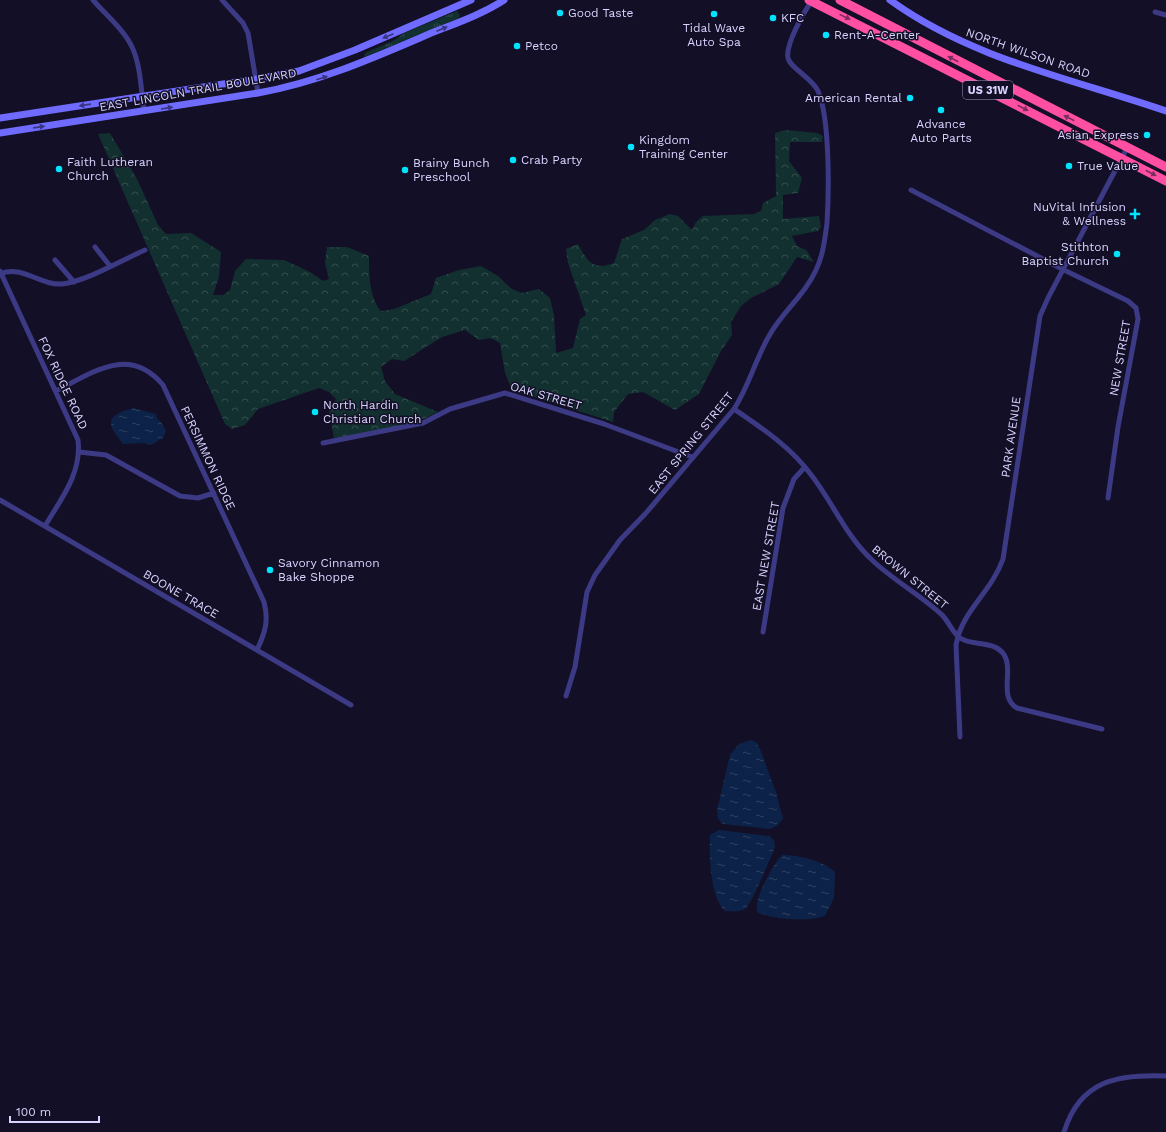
<svg xmlns="http://www.w3.org/2000/svg" width="1166" height="1132" font-family="'Work Sans',sans-serif">
<style>
.grass{fill:url(#grass-tufts)}
.forest{fill:url(#forest-crowns)}
.water{fill:url(#water-ripples)}
.lines{fill:none;stroke-linecap:round;stroke-linejoin:round}
.street{stroke:#3d3a85;stroke-width:5}
.secondary{stroke:#6f6bff;stroke-width:7}
.highway{stroke:#ff4fa3;stroke-width:9}
.oneway{fill:#7d2c5e}
.oneway2{fill:#38347d}
.poi-dot{fill:#00e5ff;stroke:#130f26;stroke-width:1.5}
.labels{text-anchor:middle;stroke-width:3;stroke-linejoin:round;paint-order:stroke}
.shield{fill:#130f26;stroke:#9e99be;stroke-width:1}
.shield-label{font-size:11px;font-weight:bold;fill:#d9d4ff}
.poi-label{font-size:12px;fill:#d9d4ff;stroke:#130f26;text-anchor:start}
.street-label{font-size:12px;fill:#d9d4ff;stroke:#130f26}
</style>
<defs>
<pattern id="grass-tufts" width="24" height="20" patternUnits="userSpaceOnUse"><rect width="24" height="20" fill="#12302f"/><path d="M3 7l-1-3M5 7V3M7 7l1-3M15 17l-1-3M17 17v-4M19 17l1-3" fill="none" stroke="#344d4e"/></pattern>
<pattern id="forest-crowns" width="20" height="18" patternUnits="userSpaceOnUse"><rect width="20" height="18" fill="#12302f"/><path d="M2 6a3 3 0 1 1 6 0M12 15a3 3 0 1 1 6 0" fill="none" stroke="#344d4e"/></pattern>
<pattern id="water-ripples" width="26" height="14" patternUnits="userSpaceOnUse"><rect width="26" height="14" fill="#0c2248"/><path d="M2 4q2-2 4 0t4 0M15 11q2-2 4 0t4 0" fill="none" stroke="#2f4163"/></pattern>
</defs>
<rect width="100%" height="100%" fill="#130f26"/>
<!-- grass -->
<path class="grass" d="M457,11L460,15L459,18L364,57L365,53L393,41L404,33Z"/>
<!-- forest -->
<path class="forest" d="M786,130L817,133L823,136L822,142H790L789,161L802,178L798,193L783,195V219L819,216L821,227L818,231L792,236L797,246L806,250L814,262L797,257L779,284L751,298L741,306L731,322L732,335L721,351L699,394L675,410L643,392L628,394L614,412L613,422L512,390L505,373L500,343L491,338L479,340L465,330L442,337L404,361L392,359L381,367L385,381L395,394L438,412C406,429 370,432 334,438L329,410L336,399L329,392L319,388L258,409L245,425L232,429L225,424L98,134L110,133L137,179L158,225L166,234L191,233L221,252L219,277L213,295H223L230,290L235,271L246,259L284,260L310,272L323,281L329,279L325,263L327,247H347L369,256C369,273 369,297 381,311L394,309L431,294L436,278L459,270L481,266L498,276L512,289L522,293L539,289L550,298L554,315L556,353L573,348L580,319L586,315L568,263L566,249L578,244C587,261 593,271 614,263L622,239L644,230L655,220L670,214L678,216L692,230L696,222L703,216L754,214L761,211L763,203L776,196L775,133Z"/>
<!-- water -->
<path class="water" d="M133,408L156,414L157,419L161,422L166,431L163,438L151,445L144,443L123,444C106,423 105,416 133,408Z
M751,740L756,742L760,749L776,792L783,819L777,826L770,829L723,824L718,819L717,810L730,755L739,744Z
M719,830L769,836L774,840L775,847C771,857 752,903 746,908C740,913 731,911 725,911C710,896 709,856 710,835Z
M782,855C799,855 821,860 835,872L834,898L825,916C808,922 773,920 757,912C754,898 772,866 782,855Z"/>
<g class="lines">
<!-- street -->
<path class="street" d="M93,0C106,15 124,30 132,47C141,66 141,91 144,111
M222,0L243,23L248,33L258,93
M1155,12L1166,15
M911,190L1064,270L1128,301L1136,308L1138,319L1118,427L1108,498
M95,247L110,266
M55,260L74,282
M0,271L78,440C82,473 61,499 45,526
M0,274C21,264 41,286 62,284C87,281 122,260 145,250
M56,391C94,372 129,345 163,385L264,602C269,621 265,633 257,650
M734,409C762,428 792,448 812,476C833,503 846,536 872,560C893,580 919,594 941,614C948,620 952,632 960,638C972,646 992,641 1002,652C1016,667 997,697 1017,708L1102,729
M323,443L423,423L450,409L505,393L604,424L692,457
M79,452L106,455L180,496L198,498L214,493
M0,500L351,705
M763,632L783,508L794,479L805,467
M566,696L575,667L587,592L595,575L620,540L646,513L734,409C749,386 755,360 769,336C782,312 805,295 816,270C823,256 825,238 827,223C829,192 830,118 818,91C812,78 790,68 788,58C785,45 804,12 812,0
M960,737L956,645C962,610 991,593 1003,559L1040,316L1048,298L1127,148
M1064,1132C1080,1080 1118,1074 1166,1076"/>
<!-- secondary -->
<path class="secondary" d="M890,0C971,59 1073,79 1166,111
M0,118L256,79L299,71L355,50L471,0
M0,133L258,93C319,82 373,58 429,34C454,24 481,15 504,0"/>
<!-- highway -->
<path class="highway" d="M809,0L1166,181
M840,0L1166,167"/>
</g>
<!-- one-way arrows -->
<defs><path id="oneway-solid" d="M-6-.8H1V-3.2L6.5 0L1 3.2V.8H-6Z"/></defs>
<g class="oneway">
<use href="#oneway-solid" transform="translate(845 17) rotate(26)"/>
<use href="#oneway-solid" transform="translate(953 59) rotate(-153)"/>
<use href="#oneway-solid" transform="translate(1023 108) rotate(27)"/>
<use href="#oneway-solid" transform="translate(1069 118) rotate(-153)"/>
<use href="#oneway-solid" transform="translate(1151 173) rotate(27)"/>
</g>
<g class="oneway2">
<use href="#oneway-solid" transform="translate(442 29) rotate(-23)"/>
<use href="#oneway-solid" transform="translate(388 36) rotate(157)"/>
<use href="#oneway-solid" transform="translate(322 78) rotate(-18)"/>
<use href="#oneway-solid" transform="translate(85 105) rotate(172)"/>
<use href="#oneway-solid" transform="translate(167 108) rotate(-9)"/>
<use href="#oneway-solid" transform="translate(39 127) rotate(-8)"/>
</g>
<!-- markers -->
<g class="poi-dot">
<circle cx="560" cy="13" r="4"/>
<circle cx="714" cy="14" r="4"/>
<circle cx="773" cy="18" r="4"/>
<circle cx="826" cy="35" r="4"/>
<circle cx="517" cy="46" r="4"/>
<circle cx="910" cy="98" r="4"/>
<circle cx="941" cy="110" r="4"/>
<circle cx="1147" cy="135" r="4"/>
<circle cx="631" cy="147" r="4"/>
<circle cx="513" cy="160" r="4"/>
<circle cx="1069" cy="166" r="4"/>
<circle cx="59" cy="169" r="4"/>
<circle cx="405" cy="170" r="4"/>
<path d="M1133 208h4v4h4v4h-4v4h-4v-4h-4v-4h4z"/>
<circle cx="1117" cy="254" r="4"/>
<circle cx="315" cy="412" r="4"/>
<circle cx="270" cy="570" r="4"/>
</g>
<g class="labels">
<!-- shield labels -->
<rect class="shield" x="963" y="81" width="50" height="18" rx="3"/>
<g class="shield-label">
<text x="988" y="94">US 31W</text>
</g>
<!-- poi labels -->
<g class="poi-label">
<text x="568" y="17">Good Taste</text>
<text x="781" y="22">KFC</text>
<text x="714" y="32" text-anchor="middle">Tidal Wave<tspan x="714" dy="14">Auto Spa</tspan></text>
<text x="834" y="39">Rent-A-Center</text>
<text x="525" y="50">Petco</text>
<text x="902" y="102" text-anchor="end">American Rental</text>
<text x="941" y="128" text-anchor="middle">Advance<tspan x="941" dy="14">Auto Parts</tspan></text>
<text x="1139" y="139" text-anchor="end">Asian Express</text>
<text x="639" y="144">Kingdom<tspan x="639" dy="14">Training Center</tspan></text>
<text x="521" y="164">Crab Party</text>
<text x="67" y="166">Faith Lutheran<tspan x="67" dy="14">Church</tspan></text>
<text x="413" y="167">Brainy Bunch<tspan x="413" dy="14">Preschool</tspan></text>
<text x="1077" y="170">True Value</text>
<text x="1126" y="211" text-anchor="end">NuVital Infusion<tspan x="1126" dy="14">&amp; Wellness</tspan></text>
<text x="1109" y="251" text-anchor="end">Stithton<tspan x="1109" dy="14">Baptist Church</tspan></text>
<text x="323" y="409">North Hardin<tspan x="323" dy="14">Christian Church</tspan></text>
<text x="278" y="567">Savory Cinnamon<tspan x="278" dy="14">Bake Shoppe</tspan></text>
</g>
<!-- street labels -->
<g class="street-label">
<text transform="translate(1028 53) rotate(19)" y="4">NORTH WILSON ROAD</text>
<text transform="translate(198 90) rotate(-10)" y="4">EAST LINCOLN TRAIL BOULEVARD</text>
<text transform="translate(1120 358) rotate(-80)" y="4">NEW STREET</text>
<text transform="translate(63 383) rotate(65)" y="4">FOX RIDGE ROAD</text>
<text transform="translate(546 396) rotate(16)" y="4">OAK STREET</text>
<text transform="translate(1011 437) rotate(-82)" y="4">PARK AVENUE</text>
<text transform="translate(691 443) rotate(-51)" y="4">EAST SPRING STREET</text>
<text transform="translate(208 458) rotate(65)" y="4">PERSIMMON RIDGE</text>
<text transform="translate(766 556) rotate(-80)" y="4">EAST NEW STREET</text>
<text transform="translate(910 577) rotate(39)" y="4">BROWN STREET</text>
<text transform="translate(181 594) rotate(30)" y="4">BOONE TRACE</text>
</g>
</g>
<!-- scale -->
<path d="M10 1116v6h89v-6" fill="none" stroke="#d9d4ff" stroke-width="2"/>
<text x="16" y="1116" font-size="12" fill="#d9d4ff" stroke="#130f26" stroke-width="3" paint-order="stroke">100 m</text>
</svg>
